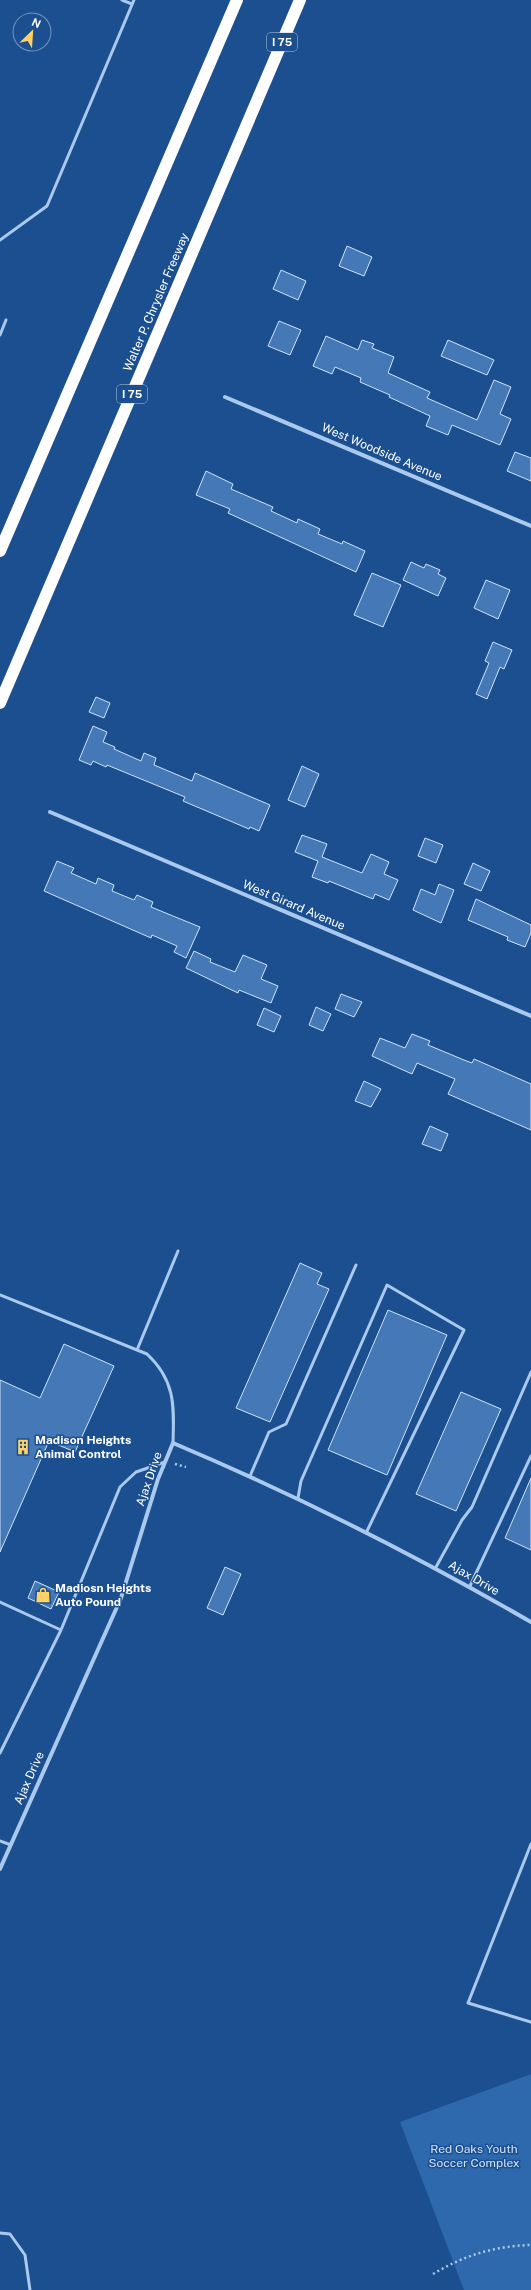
<svg xmlns="http://www.w3.org/2000/svg" width="531" height="2290" font-family="'Public Sans',sans-serif">
<style>
.green{fill:#2e69ad}
.building{fill:#4478b7;stroke:#cfe3fa}
.lines{fill:none;stroke-linecap:round;stroke-linejoin:round}
.path{stroke:#a9c9ee;stroke-width:2.5;stroke-dasharray:2 3;stroke-linecap:butt}
.lane{stroke:#a9c9ee;stroke-width:3}
.street{stroke:#a9c9ee;stroke-width:4}
.highway{stroke:#fff;stroke-width:12}
.labels{text-anchor:middle;stroke-width:3;stroke-linejoin:round;paint-order:stroke}
.shield{fill:#1b4f8f;stroke:#bbcadd;stroke-width:1}
.shield-label{font-size:11px;font-weight:bold;fill:#fff}
.street-label{font-size:12px;fill:#fff;stroke:#1b4f8f}
.poi-label{font-size:12px;font-weight:bold;fill:#fff;stroke:#1b4f8f;text-anchor:start}
.park-label{font-size:12px;fill:#cfe3fa;stroke:#1b4f8f}
</style>
<rect width="100%" height="100%" fill="#1b4f8f"/>
<!-- green -->
<path class="green" d="M531,2074V2290H464L400,2122Z"/>
<!-- building -->
<path class="building" d="M347,246L372,257L364,276L339,266Z
M281,270L306,281L298,300L273,289Z
M279,321L301,330L290,355L268,346Z
M326,336L358,350L362,340L374,344L372,348L394,357L388,373L430,392L427,398L477,420L494,380L511,387L500,414L511,419L500,445L452,425L448,435L426,426L430,416L389,397L390,395L360,382L361,378L335,367L332,374L313,366Z
M448,340L494,360L487,375L441,356Z
M515,452L531,458V481L507,471Z
M206,471L233,484L231,489L273,507L271,511L297,523L298,519L320,529L318,534L342,544L343,541L365,551L356,572L228,513L230,509L196,495Z
M411,562L424,568L426,564L440,570L438,574L446,578L438,596L403,580Z
M372,573L401,585L383,627L354,615Z
M486,580L510,590L498,619L474,608Z
M493,642L512,650L504,669L500,667L487,699L476,694L489,663L485,661Z
M96,697L110,703L104,718L89,712Z
M93,726L107,732L103,742L115,747L114,749L141,761L144,753L156,758L154,765L192,781L195,773L270,805L259,831L250,827L249,829L183,801L185,797L107,765L106,767L93,761L91,765L79,760Z
M302,766L319,774L305,807L288,800Z
M302,835L327,844L322,857L362,873L371,854L389,862L384,874L398,880L389,900L375,894L373,899L329,881L328,883L312,877L318,861L295,852Z
M425,838L443,845L436,863L418,856Z
M57,861L74,868L71,873L96,884L98,878L114,885L112,891L134,900L137,895L153,902L151,907L200,927L186,958L174,952L177,946L152,935L151,938L44,891Z
M473,863L490,871L481,891L464,884Z
M439,884L454,890L441,923L413,910L421,889L435,895Z
M476,899L531,925V933L525,947L507,940L508,937L468,920Z
M194,951L211,959L210,962L235,972L243,955L267,965L261,979L278,986L271,1003L239,990L238,993L186,968Z
M341,994L362,1002L354,1017L335,1009Z
M316,1007L331,1014L323,1031L309,1025Z
M264,1008L281,1016L274,1032L257,1025Z
M412,1034L430,1041L428,1045L464,1060L472,1063L474,1059L531,1084V1130L448,1094L455,1079L417,1063L412,1074L372,1056L380,1038L405,1048Z
M364,1081L381,1089L371,1107L355,1101Z
M430,1126L448,1134L441,1151L422,1144Z
M300,1263L322,1273L317,1284L329,1289L270,1422L236,1408Z
M388,1310L447,1335L387,1475L328,1450Z
M64,1344L114,1366L75,1452L49,1441L0,1552V1380L40,1398Z
M461,1392L501,1409L456,1511L416,1494Z
M531,1478V1550L505,1538Z
M225,1567L241,1574L223,1615L207,1608Z
M35,1581L59,1592L51,1609L28,1598Z"/>
<g class="lines">
<!-- path -->
<path class="path" d="M175,1464L186,1467
M433,2274C465,2255 495,2246 531,2245"/>
<!-- lane -->
<path class="lane" d="M122,0L132,4
M0,240L47,206L134,0
M0,335L6,320
M0,1295L147,1354C176,1381 174,1407 173,1443
M137,1350L178,1251
M250,1476L269,1432L286,1424L356,1265
M298,1498L301,1481L387,1285L464,1330L367,1531
M436,1567L462,1520L472,1507L531,1372
M470,1586L531,1456
M0,1602L61,1630
M0,1753L61,1630L120,1487L136,1472L165,1462
M0,1841L11,1845
M531,1844L468,2003L531,2022
M0,2233L10,2234L25,2255L30,2290"/>
<!-- street -->
<path class="street" d="M225,397L531,526
M50,812L531,1016
M0,1869L121,1598L158,1479L173,1443C296,1495 415,1555 531,1622"/>
<!-- highway -->
<path class="highway" d="M0,551L237,0
M0,703L300,0"/>
</g>
<!-- icons -->
<defs>
<g id="building-bare" transform="scale(1.2)"><path d="M-4-6H4V6H1V3H-1V6H-4ZM-2.5-4.3h1.7v1.8h-1.7ZM.8-4.3h1.7v1.8H.8ZM-2.5-1h1.7V.8h-1.7ZM.8-1h1.7V.8H.8Z" fill="#ffd166" stroke="#1b4f8f" stroke-width="2.5" paint-order="stroke"/></g>
<g id="shop-bare" transform="scale(1.2)"><path d="M-5-2.5h2.3a2.7 3.5 0 0 1 5.4 0H5L5.5 6h-11ZM-1.5-2.5h3a1.5 2.3 0 0 0-3 0Z" fill="#ffd166" stroke="#1b4f8f" stroke-width="2.5" paint-order="stroke"/></g>
</defs>
<g fill-rule="evenodd">
<use href="#building-bare" x="23" y="1447"/>
<use href="#shop-bare" x="43" y="1595"/>
</g>
<g class="labels">
<!-- shield labels -->
<g class="shield">
<rect x="267" y="33" width="30" height="18" rx="3"/>
<rect x="117" y="385" width="30" height="18" rx="3"/>
</g>
<g class="shield-label">
<text x="282" y="46">I 75</text>
<text x="132" y="398">I 75</text>
</g>
<!-- street labels -->
<g class="street-label">
<text transform="translate(156 302) rotate(-67)" y="4">Walter P. Chrysler Freeway</text>
<text transform="translate(382 452) rotate(23)" y="4">West Woodside Avenue</text>
<text transform="translate(294 905) rotate(23)" y="4">West Girard Avenue</text>
<text transform="translate(149 1479) rotate(-71)" y="4">Ajax Drive</text>
<text transform="translate(474 1578) rotate(30)" y="4">Ajax Drive</text>
<text transform="translate(29 1778) rotate(-66)" y="4">Ajax Drive</text>
</g>
<!-- poi labels -->
<g class="poi-label">
<text x="35" y="1444">Madison Heights<tspan x="35" dy="14">Animal Control</tspan></text>
<text x="55" y="1592">Madiosn Heights<tspan x="55" dy="14">Auto Pound</tspan></text>
</g>
<!-- park labels -->
<g class="park-label">
<text x="474" y="2153">Red Oaks Youth<tspan x="474" dy="14">Soccer Complex</tspan></text>
</g>
</g>
<!-- north arrow -->
<g transform="translate(32 32) rotate(25)"><circle r="19" fill="#1b4f8f" stroke="#7695bc"/>
<path d="M0-3L7 15L0 10L-7 15Z" fill="#ffd166"/>
<text y="-6" font-size="11" font-weight="bold" text-anchor="middle" fill="#ffffff">N</text>
</g>
</svg>
